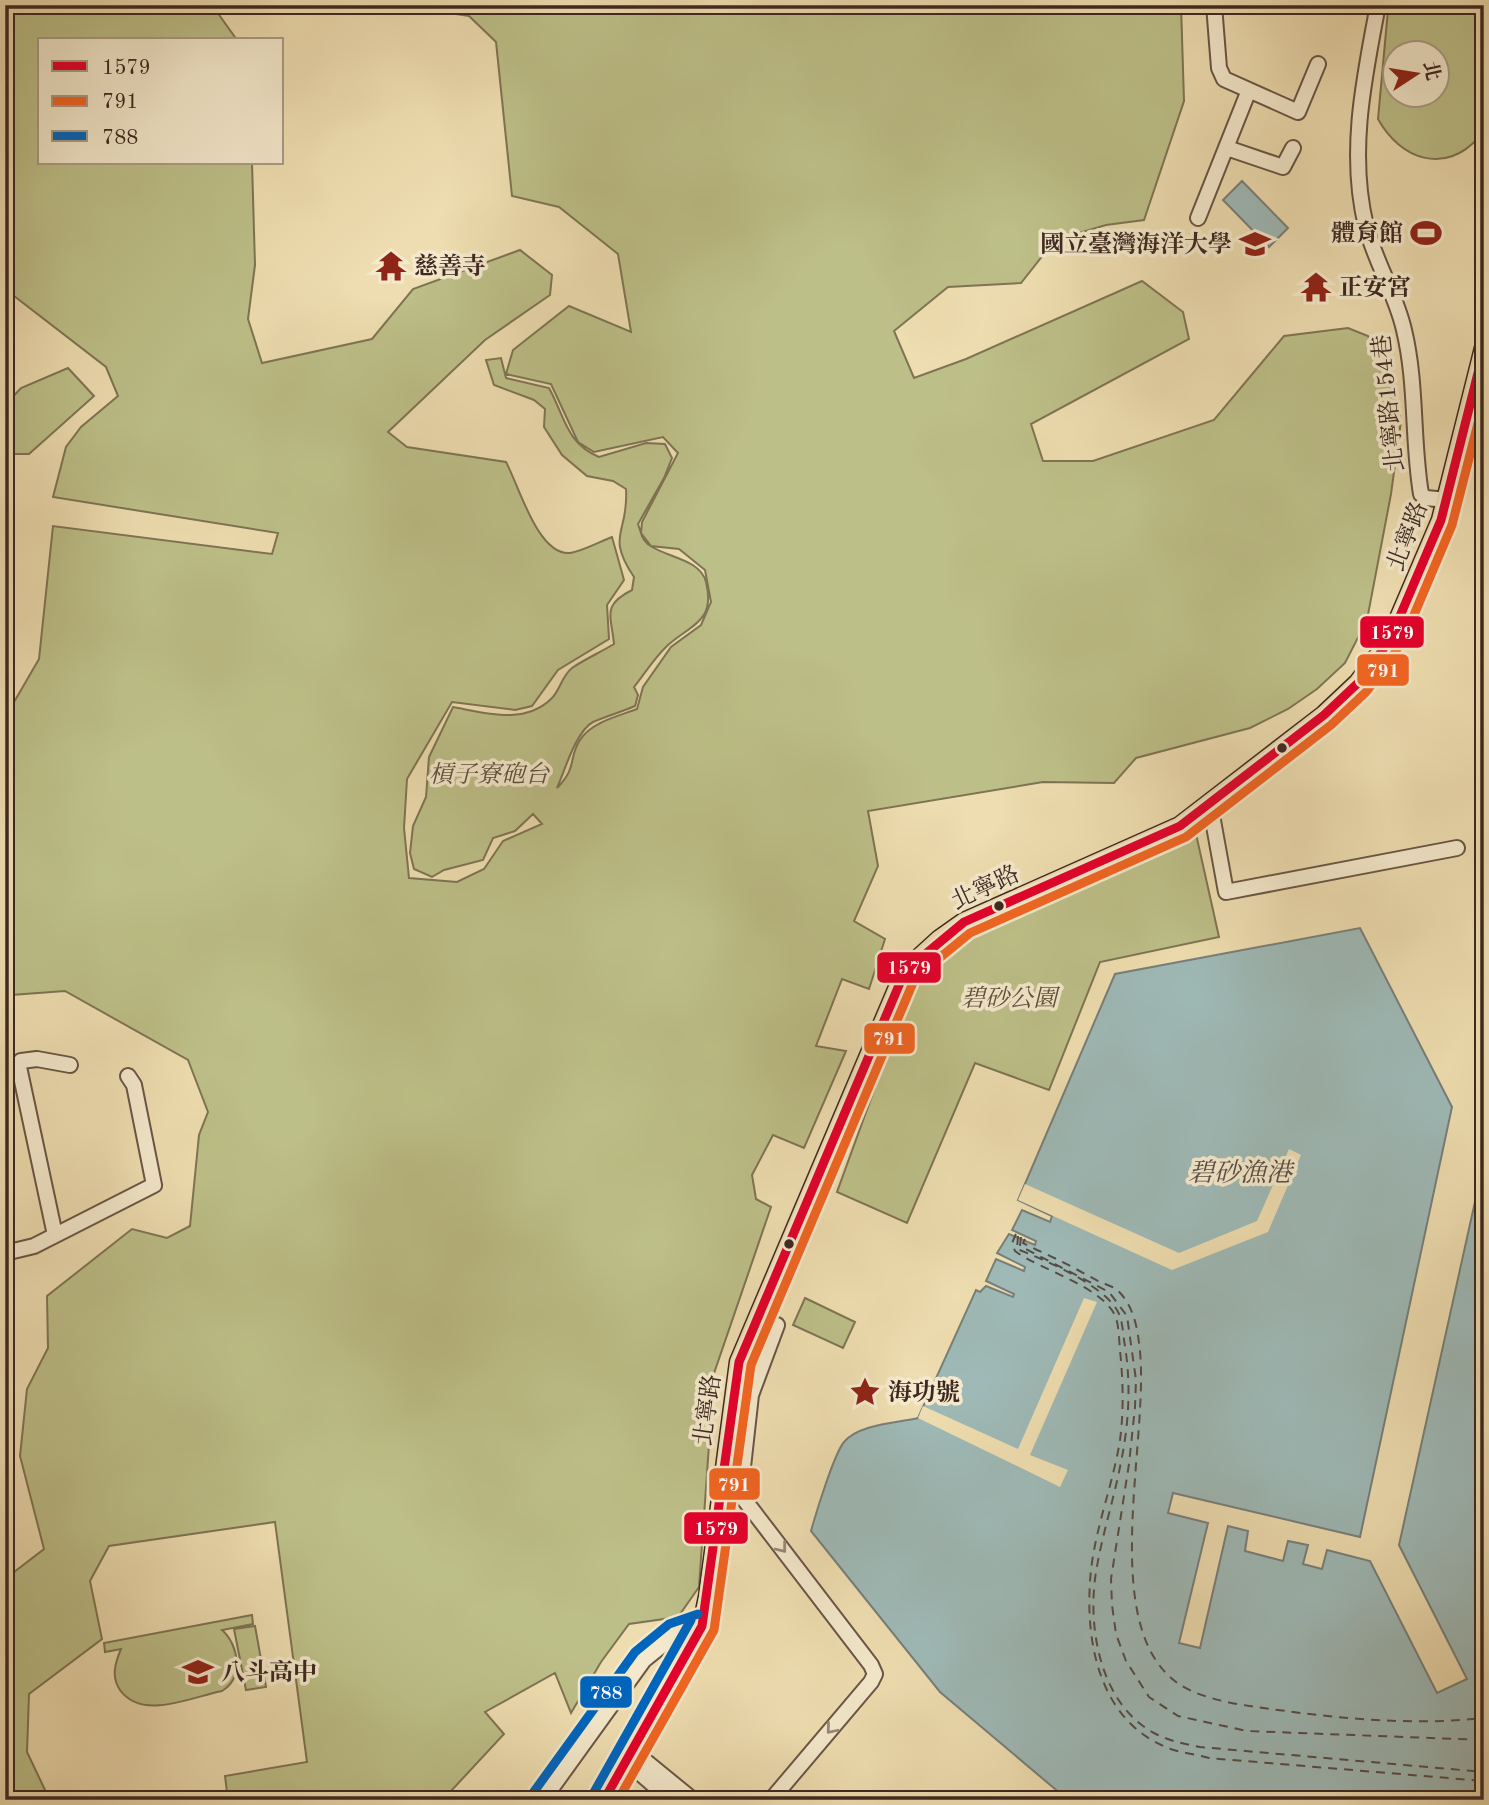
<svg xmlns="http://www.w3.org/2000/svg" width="1489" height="1805" font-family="'Old Standard TT','Noto Serif TC',serif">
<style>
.green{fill:#bdbf88;stroke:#7e7454;stroke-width:2;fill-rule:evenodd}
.water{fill:#9eb9b6;stroke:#787f7a;stroke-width:2}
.pier{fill:#eeddb0}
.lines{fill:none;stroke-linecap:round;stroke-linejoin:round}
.ferry{stroke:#564c46;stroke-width:2;stroke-dasharray:9 7;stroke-linecap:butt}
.minor-casing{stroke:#6a5545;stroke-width:18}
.major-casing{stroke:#3e2821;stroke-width:21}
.minor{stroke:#f4e9cc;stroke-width:14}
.major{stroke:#eeddb0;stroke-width:18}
.bus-1-casing{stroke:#f4e9cc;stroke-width:14}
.bus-2-casing{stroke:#f4e9cc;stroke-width:14}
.bus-3-casing{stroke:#f4e9cc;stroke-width:14}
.bus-1{stroke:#e4002b;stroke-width:9}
.bus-2{stroke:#f26522;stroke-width:9}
.bus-3{stroke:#0065bd;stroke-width:9}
.oneway{stroke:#998876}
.bus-dot{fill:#3e2821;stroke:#f4e9cc;stroke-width:2.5}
.labels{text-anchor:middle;stroke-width:7;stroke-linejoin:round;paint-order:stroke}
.poi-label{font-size:24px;font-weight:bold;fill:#3e2821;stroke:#f4e9cc;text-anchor:start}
.street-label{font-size:24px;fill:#3e2821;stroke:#f4e9cc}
.park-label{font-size:24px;font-style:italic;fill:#5e4e3b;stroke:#f4e9cc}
.water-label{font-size:26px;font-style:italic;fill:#564c46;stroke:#f4e9cc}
.line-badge{stroke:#f4e9cc;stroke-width:2.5}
.badge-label{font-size:19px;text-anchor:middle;font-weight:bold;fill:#fff}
</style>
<rect width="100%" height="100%" fill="#eeddb0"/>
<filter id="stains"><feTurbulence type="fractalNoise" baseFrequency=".00286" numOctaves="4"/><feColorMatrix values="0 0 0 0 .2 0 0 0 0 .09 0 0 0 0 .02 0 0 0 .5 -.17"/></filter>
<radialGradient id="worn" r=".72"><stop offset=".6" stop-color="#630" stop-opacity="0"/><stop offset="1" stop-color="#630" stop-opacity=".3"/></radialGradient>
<!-- green -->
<path class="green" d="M5,5H212L237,40H40V163H252L255,265L248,319L262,363L372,339L413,289L520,250L552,275L550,295L485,340L388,432L407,447L506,462C519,486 538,556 570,553C583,551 599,542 612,537L624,580L607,605L609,639L558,670L532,706L515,710L452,702L407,779L404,828L409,878L457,882L484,869L503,841L542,824L533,814L515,831L493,838L483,860L444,870L432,877L414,869L410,853L413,826L426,797L429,757L453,707C486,713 524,725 551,699C560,691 561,677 572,668C585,659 601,652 614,644C611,615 602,605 632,590L634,577C605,534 629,534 626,489L613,481L587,476L562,455L544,427L545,409L534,400L494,385L486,360L501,358L506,378L549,388C565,417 566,443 599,457L646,443L665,444L672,458L664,478L638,524L641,533L642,522L678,453L663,437L594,452L578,442L551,384L506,374L513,350L569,306L631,332L618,254L559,207L512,196L496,42L469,16L397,5H1181L1184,101L1144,220L1106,225L1055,240L1021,283L948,287L894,331L914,378L966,359L1142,281L1183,312L1189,339L1031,424L1043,461H1093L1214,420L1284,336L1348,328L1368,336L1380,353L1401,421L1391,494L1367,620L1345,663L1317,689L1288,709L1250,728L1136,758L1114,783L1043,782L868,811L878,866L854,921L885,939L869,989L842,979L816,1046L846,1051L804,1148L773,1135L752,1175L756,1199L771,1207L709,1388V1445L699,1587L678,1617L629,1624L601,1662L571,1713L555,1673L485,1712L504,1734L451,1791L459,1800H228L225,1776L307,1762L275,1522L109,1546L90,1581L102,1639L29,1694L27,1752L46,1792L41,1800H5V1579L44,1549L20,1456L27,1389L48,1348L47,1296L132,1229L167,1238L190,1226L199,1135L208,1112L188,1060L65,991L11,995L5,999V707L10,709L39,659L53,526L272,554L278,533L53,497L66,447L81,427L118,396L106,367L5,289ZM641,533L651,546L679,549L705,570L711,602L701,625L671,647L643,687L637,709C619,716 591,722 580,740C568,758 578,767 557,788C565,770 576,731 593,722C607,716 621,712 635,706L638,695L634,687C645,673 655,657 668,645C690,625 716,622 706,582C699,553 646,558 641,533Z
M1392,5H1484V149L1479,148V137C1445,176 1400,159 1378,119L1388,10ZM1394,52H1436V94H1394Z
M68,368L94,396L29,454H7L9,401L21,388Z
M1196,834L1219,937L1100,962L1049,1090L975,1063L907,1223L837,1192L896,1030L927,968L974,935Z
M805,1298L855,1322L843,1348L793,1325Z
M252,1615L253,1624L222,1630C239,1645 244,1678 222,1691C191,1697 142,1721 120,1690C111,1677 115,1663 121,1649L105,1652L104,1643Z
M255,1626L266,1687L246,1690L234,1629Z"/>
<!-- water -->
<path class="water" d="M1242,181L1288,228L1269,247L1223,200Z
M1360,928L1452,1107L1360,1537L1173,1493L1168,1513L1208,1523L1179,1643L1200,1648L1228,1526L1248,1531L1245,1551L1283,1561L1288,1541L1308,1545L1303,1564L1322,1569L1327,1550L1370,1561L1437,1693L1467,1679L1399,1545L1484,1161V1800H1068L940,1692L811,1531C816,1513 834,1454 844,1442C859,1424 897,1423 918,1418L976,1290L980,1292L986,1286L1013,1297L1014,1294L986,1281L996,1259L1024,1271L1025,1267L997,1253L1009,1234L1035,1245L1036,1241L1012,1230L1022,1210L1050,1222L1052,1216L1018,1200L1115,974Z"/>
<!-- pier -->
<path class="pier" d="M1289,1149L1301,1155L1268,1232L1172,1270L1018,1200L1025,1184L1179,1253L1257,1221Z
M1084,1298L1097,1302L1030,1455L1068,1470L1060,1487L918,1418L923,1406L1018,1449Z"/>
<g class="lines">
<!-- ferry -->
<path class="ferry" d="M1016,1234L1012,1243L1015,1251C1040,1270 1105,1287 1116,1318C1119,1327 1119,1340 1120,1350C1123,1380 1124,1410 1120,1440C1113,1484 1096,1526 1091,1570C1084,1637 1097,1720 1168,1748C1180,1753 1196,1754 1209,1758L1484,1781
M1018,1236L1017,1249C1045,1260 1107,1286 1119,1314C1123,1323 1123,1336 1125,1346C1131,1385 1129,1423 1121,1462C1114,1499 1102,1535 1096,1572C1087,1627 1100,1704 1154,1733C1169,1741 1184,1744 1200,1747L1484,1772
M1021,1237L1020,1246L1109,1292L1127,1316L1136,1380L1135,1407L1129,1464L1111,1579L1112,1605L1116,1634L1126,1661L1149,1697L1178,1716L1247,1731L1484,1740
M1025,1239L1023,1243L1037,1250C1058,1259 1078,1270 1098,1281C1104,1284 1113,1286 1117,1290C1132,1303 1137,1325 1139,1343C1152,1432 1096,1622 1176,1682C1204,1703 1259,1707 1293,1712C1357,1720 1420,1725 1484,1718"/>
<!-- minor casing -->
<g class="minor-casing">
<path id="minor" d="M1214,5L1219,68L1224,79L1298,112L1318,64
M1378,5C1364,78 1348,153 1366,226C1375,262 1396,294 1404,330C1417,384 1412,440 1421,494L1426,498L1447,500
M1227,148L1283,167L1293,148
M1198,218L1249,90
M1210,804L1226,892L1457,848
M55,1235L19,1067L21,1061L37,1059L70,1065
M5,1253L34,1246L154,1185L134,1085L128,1076
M633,1751L693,1800
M627,1762L671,1800
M543,1800L644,1660L675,1635L702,1626
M771,1800L871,1682L875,1674L871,1665L740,1494L751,1395L777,1325"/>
</g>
<!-- major casing -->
<g class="major-casing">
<path id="major" d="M604,1800L702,1626L708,1597L739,1362L905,971L940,939L964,922L1180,826L1324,715L1358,683L1382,651L1397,623L1441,520L1484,348"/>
</g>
<!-- minor -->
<use href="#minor" class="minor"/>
<!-- major -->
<use href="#major" class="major"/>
<!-- bus-1 casing -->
<g class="bus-1-casing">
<path id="bus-1" d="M604,1800L702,1626L739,1362L905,971L964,922L1180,826L1324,715L1358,683L1382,651L1397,623L1441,520L1484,349"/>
</g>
<!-- bus-2 casing -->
<g class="bus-2-casing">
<path id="bus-2" d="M618,1800L714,1630L751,1365L915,978L970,933L1186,837L1331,725L1366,692L1392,658L1408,629L1452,525L1484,400"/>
</g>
<!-- bus-3 casing -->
<g class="bus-3-casing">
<path id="bus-3" d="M533,1793L635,1652L669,1624L698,1614
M593,1794L691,1620"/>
</g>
<!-- bus-1 -->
<use href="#bus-1" class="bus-1"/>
<!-- bus-2 -->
<use href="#bus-2" class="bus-2"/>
<!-- bus-3 -->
<use href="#bus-3" class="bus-3"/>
</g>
<!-- one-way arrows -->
<defs><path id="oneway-chevron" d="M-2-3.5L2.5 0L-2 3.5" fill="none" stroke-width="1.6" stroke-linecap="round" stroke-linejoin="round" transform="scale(1.75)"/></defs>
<g class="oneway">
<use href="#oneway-chevron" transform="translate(782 1548) rotate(52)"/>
<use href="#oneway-chevron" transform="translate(831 1729) rotate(130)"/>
</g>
<!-- icons -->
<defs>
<g id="stadium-bare" transform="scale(2.415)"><path d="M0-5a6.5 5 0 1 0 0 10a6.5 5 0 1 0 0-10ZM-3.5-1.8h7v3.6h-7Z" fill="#8f2418" stroke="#f4e9cc" stroke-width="2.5" paint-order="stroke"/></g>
<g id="university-bare" transform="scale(2.415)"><path d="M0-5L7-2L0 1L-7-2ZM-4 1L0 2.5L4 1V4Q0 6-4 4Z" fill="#8f2418" stroke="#f4e9cc" stroke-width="2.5" paint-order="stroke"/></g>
<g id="temple-bare" transform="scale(2.415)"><path d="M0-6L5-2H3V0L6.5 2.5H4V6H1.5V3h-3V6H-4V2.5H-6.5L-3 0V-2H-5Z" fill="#8f2418" stroke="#f4e9cc" stroke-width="2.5" paint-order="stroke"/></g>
<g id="sight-bare" transform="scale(2.415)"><path d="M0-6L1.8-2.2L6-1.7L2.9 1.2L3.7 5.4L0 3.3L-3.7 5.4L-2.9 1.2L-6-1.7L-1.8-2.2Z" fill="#8f2418" stroke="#f4e9cc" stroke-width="2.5" paint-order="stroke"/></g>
<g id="school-bare" transform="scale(2.415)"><path d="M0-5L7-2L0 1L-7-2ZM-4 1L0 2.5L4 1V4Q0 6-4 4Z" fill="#8f2418" stroke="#f4e9cc" stroke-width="2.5" paint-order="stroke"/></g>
</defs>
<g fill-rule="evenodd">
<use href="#stadium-bare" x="1426" y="233"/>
<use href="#university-bare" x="1255" y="244"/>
<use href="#temple-bare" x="391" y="266"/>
<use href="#temple-bare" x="1316" y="287"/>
<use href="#sight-bare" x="865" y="1392"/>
<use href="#school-bare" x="198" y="1672"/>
</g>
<!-- markers -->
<g class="bus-dot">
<circle cx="1282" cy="748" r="6"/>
<circle cx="999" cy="906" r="6"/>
<circle cx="789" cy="1244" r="6"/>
</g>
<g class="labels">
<!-- poi labels -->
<g class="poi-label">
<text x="1403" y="241" text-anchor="end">體育館</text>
<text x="1232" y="252" text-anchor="end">國立臺灣海洋大學</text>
<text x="414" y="274">慈善寺</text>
<text x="1339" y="295">正安宮</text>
<text x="888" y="1400">海功號</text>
<text x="221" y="1680">八斗高中</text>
</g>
<!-- street labels -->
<g class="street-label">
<text transform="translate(1388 403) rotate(-96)" y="8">北寧路154巷</text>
<text transform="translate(1407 536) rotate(-69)" y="8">北寧路</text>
<text transform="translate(985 887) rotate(-25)" y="8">北寧路</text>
<text transform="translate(707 1410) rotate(-82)" y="8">北寧路</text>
</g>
<!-- park labels -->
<g class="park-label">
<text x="489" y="782">槓子寮砲台</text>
<text x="1009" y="1006">碧砂公園</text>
</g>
<!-- water labels -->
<g class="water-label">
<text x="1240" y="1181">碧砂漁港</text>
</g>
</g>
<g class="line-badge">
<rect x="1359" y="615" width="66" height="34" rx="7" fill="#e4002b"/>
<rect x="1356" y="653" width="54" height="34" rx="7" fill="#f26522"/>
<rect x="876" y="951" width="66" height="33" rx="7" fill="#e4002b"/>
<rect x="863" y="1022" width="53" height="33" rx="7" fill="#f26522"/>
<rect x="708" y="1467" width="53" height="34" rx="7" fill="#f26522"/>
<rect x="683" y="1511" width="66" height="34" rx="7" fill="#e4002b"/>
<rect x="579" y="1675" width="54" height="34" rx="7" fill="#0065bd"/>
</g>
<g class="badge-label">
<text x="1392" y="639">1579</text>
<text x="1383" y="677">791</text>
<text x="909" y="974">1579</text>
<text x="889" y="1045">791</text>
<text x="734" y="1491">791</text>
<text x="716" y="1535">1579</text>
<text x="606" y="1699">788</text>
</g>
<!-- margin -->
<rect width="1489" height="1805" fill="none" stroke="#eeddb0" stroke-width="28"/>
<rect x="7" y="7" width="1475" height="1791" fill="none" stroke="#3e2821" stroke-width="3.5"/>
<rect x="14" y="14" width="1461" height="1777" fill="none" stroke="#3e2821" stroke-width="2"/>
<!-- legend -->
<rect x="38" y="38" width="245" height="126" fill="#f4e9cc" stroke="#ab9c88" stroke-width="2"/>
<rect x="52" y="61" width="35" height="10" fill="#e4002b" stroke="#ab9c88" stroke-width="2"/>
<text x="102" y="74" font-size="21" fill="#3e2821">1579</text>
<rect x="52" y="96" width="35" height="10" fill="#f26522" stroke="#ab9c88" stroke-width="2"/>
<text x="102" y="108" font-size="21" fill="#3e2821">791</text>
<rect x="52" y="131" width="35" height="10" fill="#0065bd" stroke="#ab9c88" stroke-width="2"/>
<text x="102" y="144" font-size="21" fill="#3e2821">788</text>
<!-- north arrow -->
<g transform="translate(1416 74) rotate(78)"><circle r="33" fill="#f4e9cc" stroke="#ab9c88" stroke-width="2"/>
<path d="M0-5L12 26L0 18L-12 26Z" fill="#8f2418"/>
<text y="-10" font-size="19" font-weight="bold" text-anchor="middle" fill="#3e2821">北</text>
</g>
<rect width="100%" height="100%" filter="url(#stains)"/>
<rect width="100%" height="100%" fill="url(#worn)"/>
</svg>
